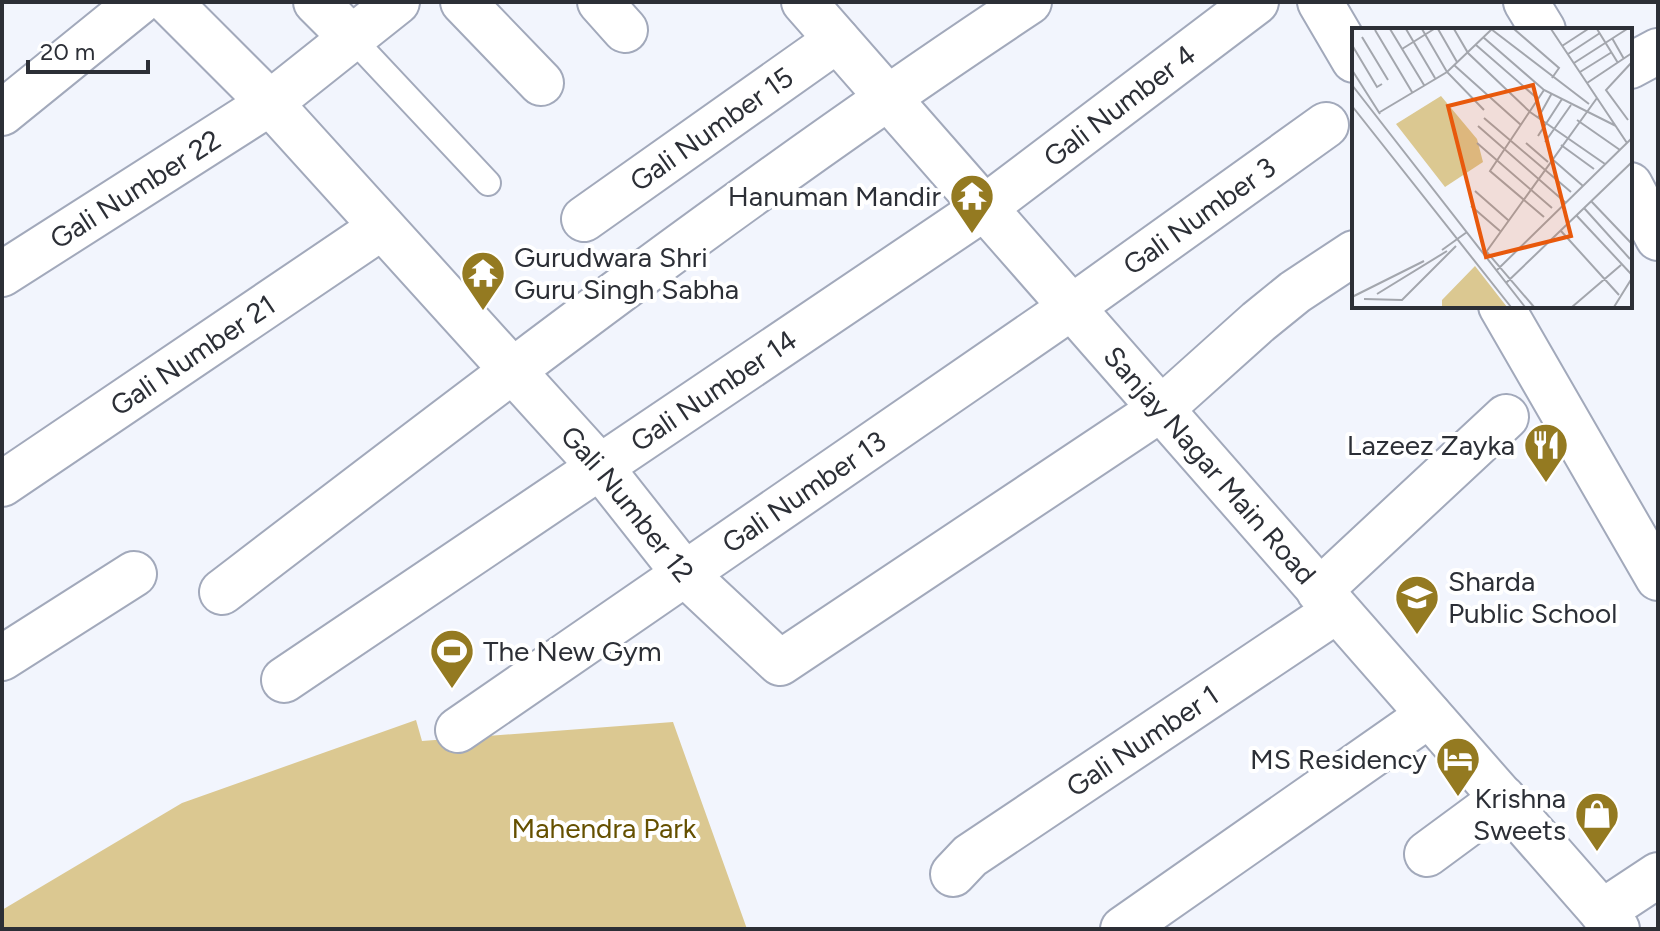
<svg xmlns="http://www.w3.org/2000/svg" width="1660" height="931" font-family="Figtree,sans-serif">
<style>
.green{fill:#dbc891}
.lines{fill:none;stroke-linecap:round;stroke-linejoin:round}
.lane-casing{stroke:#a2a9bb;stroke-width:28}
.street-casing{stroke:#a2a9bb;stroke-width:48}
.secondary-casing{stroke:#a2a9bb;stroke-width:48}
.lane{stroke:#fff;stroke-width:24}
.street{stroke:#fff;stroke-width:44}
.secondary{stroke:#fff;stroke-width:44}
.labels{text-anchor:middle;stroke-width:8;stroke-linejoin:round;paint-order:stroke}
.street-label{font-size:28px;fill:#2c2f36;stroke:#fff}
.poi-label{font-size:28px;fill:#2c2f36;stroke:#fff;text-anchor:end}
.park-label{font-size:28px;fill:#655000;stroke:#fff}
.inset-road{fill:none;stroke:#a3a6ad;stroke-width:2}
.view{fill:#e8590c;fill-opacity:0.15;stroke:#e8590c;stroke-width:4}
.inset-edge{fill:none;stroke:#2c2f36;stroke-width:4}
</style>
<rect width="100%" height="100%" fill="#f2f5fd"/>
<!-- green -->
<path class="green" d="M416,720L422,741L673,722L747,929H2V910L182,803Z"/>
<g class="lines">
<!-- lane casing -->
<g class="lane-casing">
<path id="lane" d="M352,38L488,183"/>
</g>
<!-- street casing -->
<g class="street-casing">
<g id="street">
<path id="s1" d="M169,2L270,103L601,468L684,573L780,663L1161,409L1258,322L1295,292L1354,253"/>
<path d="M316,2L352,38"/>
<path d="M463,2L541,83"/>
<path d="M600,2L625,30"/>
<path id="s2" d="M804,2L1617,929"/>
<path d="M1630,66L1658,51"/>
<path d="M2,113L139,2"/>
<path id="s3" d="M584,219L837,40"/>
<path id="s4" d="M2,274L270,103L397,2"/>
<path id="s5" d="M2,484L382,227"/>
<path d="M1319,591L1506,417"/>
<path d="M222,592C487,389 751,186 1029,2"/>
<path d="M2,658L134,574"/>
<path id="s6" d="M284,680L984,208L1256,2"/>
<path id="s7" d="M458,730L1072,307L1326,125"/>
<path d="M1427,854L1503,798"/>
<path id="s8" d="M953,874L970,856L1336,611"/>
<path d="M1602,912L1658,875"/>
<path d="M1123,929L1429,715"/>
</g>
</g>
<!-- secondary casing -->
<g class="secondary-casing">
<path id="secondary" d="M1320,2L1354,60
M1526,2L1543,30
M1630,185L1658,238
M1501,306L1658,578"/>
</g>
<!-- lane -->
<use href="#lane" class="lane"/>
<!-- street -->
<use href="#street" class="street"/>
<!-- secondary -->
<use href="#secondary" class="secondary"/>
</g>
<!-- icons -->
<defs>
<g id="temple-pin" transform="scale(2.3)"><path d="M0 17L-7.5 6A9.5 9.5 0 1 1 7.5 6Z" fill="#947a21" stroke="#fff"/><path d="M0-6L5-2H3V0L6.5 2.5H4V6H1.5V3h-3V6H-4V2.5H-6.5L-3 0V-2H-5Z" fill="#fff"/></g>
<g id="restaurant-pin" transform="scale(2.3)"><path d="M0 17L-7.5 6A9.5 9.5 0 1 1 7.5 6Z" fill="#947a21" stroke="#fff"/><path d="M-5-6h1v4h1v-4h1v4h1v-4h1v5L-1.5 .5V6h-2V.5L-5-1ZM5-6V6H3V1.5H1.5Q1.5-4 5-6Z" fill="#fff"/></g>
<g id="school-pin" transform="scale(2.3)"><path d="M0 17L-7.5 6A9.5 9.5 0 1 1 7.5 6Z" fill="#947a21" stroke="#fff"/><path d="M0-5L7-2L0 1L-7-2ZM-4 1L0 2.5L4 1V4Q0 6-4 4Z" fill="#fff"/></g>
<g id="stadium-pin" transform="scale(2.3)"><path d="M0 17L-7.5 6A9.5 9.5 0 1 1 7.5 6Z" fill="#947a21" stroke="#fff"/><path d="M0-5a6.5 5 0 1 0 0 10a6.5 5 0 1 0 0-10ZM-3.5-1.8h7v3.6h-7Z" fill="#fff"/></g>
<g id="hotel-pin" transform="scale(2.3)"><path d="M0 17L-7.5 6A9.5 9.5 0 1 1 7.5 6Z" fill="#947a21" stroke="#fff"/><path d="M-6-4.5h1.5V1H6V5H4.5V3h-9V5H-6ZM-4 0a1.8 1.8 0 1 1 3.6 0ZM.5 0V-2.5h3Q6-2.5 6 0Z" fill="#fff"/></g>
<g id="shop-pin" transform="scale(2.3)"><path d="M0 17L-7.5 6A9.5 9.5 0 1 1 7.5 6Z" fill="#947a21" stroke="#fff"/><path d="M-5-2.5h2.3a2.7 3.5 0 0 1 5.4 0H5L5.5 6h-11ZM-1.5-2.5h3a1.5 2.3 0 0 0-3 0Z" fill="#fff"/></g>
</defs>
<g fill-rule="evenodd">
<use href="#temple-pin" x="972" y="196"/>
<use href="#temple-pin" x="483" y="273"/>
<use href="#restaurant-pin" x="1546" y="445"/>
<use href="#school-pin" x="1417" y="597"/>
<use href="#stadium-pin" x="452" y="651"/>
<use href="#hotel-pin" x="1458" y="759"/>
<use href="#shop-pin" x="1597" y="814"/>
</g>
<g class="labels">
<!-- street labels -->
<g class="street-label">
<text dy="10" stroke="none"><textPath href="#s6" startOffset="1014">Gali Number 4</textPath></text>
<text dy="10" stroke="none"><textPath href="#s3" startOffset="156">Gali Number 15</textPath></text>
<text dy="10" stroke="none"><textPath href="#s4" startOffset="158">Gali Number 22</textPath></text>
<text dy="10" stroke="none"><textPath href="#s7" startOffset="902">Gali Number 3</textPath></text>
<text dy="10" stroke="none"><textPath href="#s5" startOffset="230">Gali Number 21</textPath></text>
<text dy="10" stroke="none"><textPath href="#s6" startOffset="518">Gali Number 14</textPath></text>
<text dy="10" stroke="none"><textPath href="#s2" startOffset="616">Sanjay Nagar Main Road</textPath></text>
<text dy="10" stroke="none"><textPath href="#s7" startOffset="420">Gali Number 13</textPath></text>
<text dy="10" stroke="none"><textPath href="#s1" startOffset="680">Gali Number 12</textPath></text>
<text dy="10" stroke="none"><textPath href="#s8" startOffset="232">Gali Number 1</textPath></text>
</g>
<!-- poi labels -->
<g class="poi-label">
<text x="941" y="206">Hanuman Mandir</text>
<text x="514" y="267" text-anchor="start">Gurudwara Shri<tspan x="514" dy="32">Guru Singh Sabha</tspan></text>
<text x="1515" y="455">Lazeez Zayka</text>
<text x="1448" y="591" text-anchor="start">Sharda<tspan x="1448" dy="32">Public School</tspan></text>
<text x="483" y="661" text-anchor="start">The New Gym</text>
<text x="1427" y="769">MS Residency</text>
<text x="1566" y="808">Krishna<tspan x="1566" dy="32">Sweets</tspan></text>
</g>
<!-- park labels -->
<g class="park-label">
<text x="604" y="838">Mahendra Park</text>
</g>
</g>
<!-- overview -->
<g transform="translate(1352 28)">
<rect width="280" height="280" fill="#f2f5fd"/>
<path d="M89,68L125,111L131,134L93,159L44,96ZM123,238L155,279H90V272Z" fill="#dbc891"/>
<path class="inset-road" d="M38,1L72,57M54,1L83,50M70,1L95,44L132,82M86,1L105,34M102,1L116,25L178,84L253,136M139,1L237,76M162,1L207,40L200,50M199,1L275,115M245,1L266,35M23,2L60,64M10,9L36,52M131,9L192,62L264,98M260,10L272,31M0,17L25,59L30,56M124,17L186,71M210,18L236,1M50,21L82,1M216,26L248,5M222,35L275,1M102,37L169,97M0,42L28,86M228,44L260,24M235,55L280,25M0,57L173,279M192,62L138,143L192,189M0,78L159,279M28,84L95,44L140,1M132,90L219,164M186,90L200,65M225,92L268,122M276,92L254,62L280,34M126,98L214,175M186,108L210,71M193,114L219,77M125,115L200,180M174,115L196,134M209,117L242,141M199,130L231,158M123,163L156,192M239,173L280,216M119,178L148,203M232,180L278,231M224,187L280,247M209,203L267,267M90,222L115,204M134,223L182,279M132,227L245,70M144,243L280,110M154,255L280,134M25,266L95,223M0,269L72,233M12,271L50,272L104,218M220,279L269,237M262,279L280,250"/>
<path class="view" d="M181,57L219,208L134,229L96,78Z"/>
<rect width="280" height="280" class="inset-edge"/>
</g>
<!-- border -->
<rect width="1660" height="931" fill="none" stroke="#2c2f36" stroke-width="8"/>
<!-- scale -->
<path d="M28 60v12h120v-12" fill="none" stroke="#2c2f36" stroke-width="4"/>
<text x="40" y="60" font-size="24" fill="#2c2f36" stroke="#ffffff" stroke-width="6" paint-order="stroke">20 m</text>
</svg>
